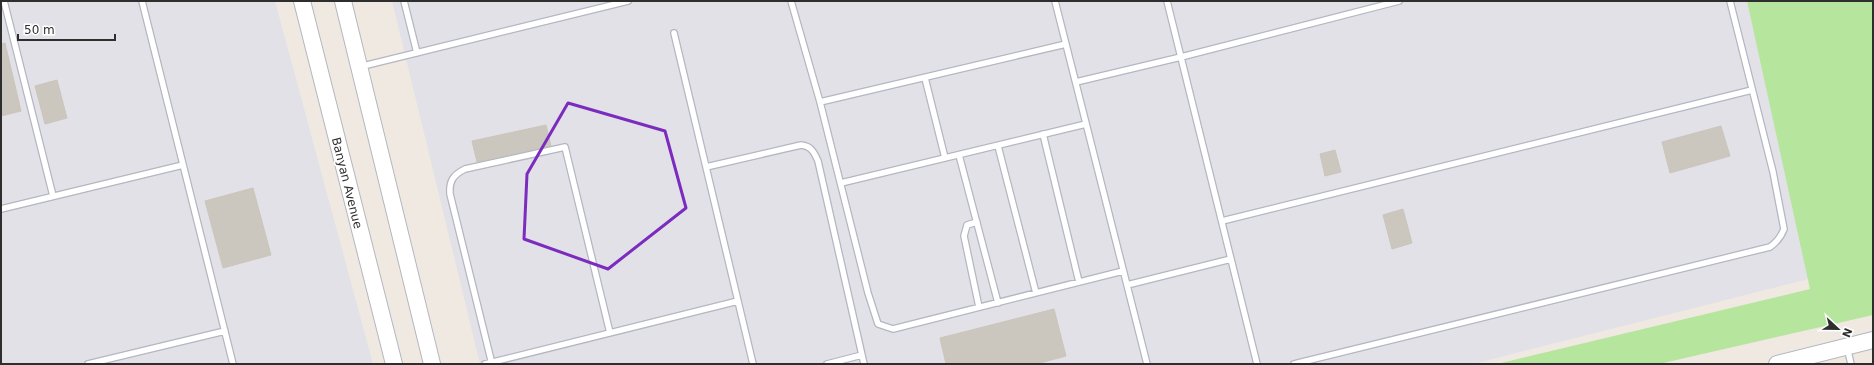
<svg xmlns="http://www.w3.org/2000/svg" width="1874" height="365" font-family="'DejaVu Sans',sans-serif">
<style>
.industrial{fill:#e3e1e8}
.green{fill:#b6e59e}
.building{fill:#cbc7bf;stroke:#cbc5ba}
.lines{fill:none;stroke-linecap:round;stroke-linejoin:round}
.lane-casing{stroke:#b4b7c1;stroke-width:8}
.secondary-casing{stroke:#b4b7c1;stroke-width:18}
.lane{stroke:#fff;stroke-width:5.5}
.secondary{stroke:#fff;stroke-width:16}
.marked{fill:none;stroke:#7b2cbf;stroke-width:3;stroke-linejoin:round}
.labels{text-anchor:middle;stroke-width:3.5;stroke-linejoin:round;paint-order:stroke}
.street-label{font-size:12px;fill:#2e2e2e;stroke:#fff}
</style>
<rect width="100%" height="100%" fill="#efe9e1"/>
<!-- industrial -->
<path class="industrial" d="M1,1H275L373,364H1Z
M392,1H1756L1817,277L1473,364H480Z"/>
<!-- green -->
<path class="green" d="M1747,1H1873V315L1659,364H1497L1810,289Z"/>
<!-- building -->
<path class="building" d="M5,43L21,111L1,116V44Z
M57,80L67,118L45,124L35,86Z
M546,125L551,146L477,162L472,141Z
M1721,126L1730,156L1670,173L1662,142Z
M1335,150L1341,172L1325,176L1320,154Z
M253,188L271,255L223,268L205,201Z
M1403,209L1412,243L1392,249L1383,215Z
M1054,309L1066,356L1036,364H946L940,338Z"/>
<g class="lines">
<!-- lane casing -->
<g class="lane-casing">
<path id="lane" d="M4,1L53,196
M142,1L233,364
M404,1L417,53
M791,1L820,102L868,293L878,324L893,329L1123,271
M1055,1L1147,364
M1167,1L1257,364
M674,33L753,364
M359,67L628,1
M925,78L945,158
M1076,82L1181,57L1399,1
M820,102L1066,44
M1043,134L1079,282
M998,146L1036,293
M959,155L998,303
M706,167L801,145C811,146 814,152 818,161L864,364
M841,183L1086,124
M1,209L183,165
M1222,221L1752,90
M977,222L967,225L964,236L979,307
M1127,285L1231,259
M1847,347L1851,364
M88,364L225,331
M485,364L738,301
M492,364L450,194C449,181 453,175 465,169L565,147L610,333
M827,364L862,355
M1294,364L1770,247C1777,242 1781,237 1784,229L1773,172L1730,1"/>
</g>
<!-- secondary casing -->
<g class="secondary-casing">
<path id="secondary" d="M302,1L394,364
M343,1L432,364
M1777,364L1873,340"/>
</g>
<!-- lane -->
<use href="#lane" class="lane"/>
<!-- secondary -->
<use href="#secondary" class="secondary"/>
</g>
<!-- marked area -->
<path class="marked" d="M568,103L665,131L686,208L608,269L524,239L527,174Z"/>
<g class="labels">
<!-- street labels -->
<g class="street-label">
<text transform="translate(347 183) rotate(76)" y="4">Banyan Avenue</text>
</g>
</g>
<!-- border -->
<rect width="1874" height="365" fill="none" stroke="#2e2e2e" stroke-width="4"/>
<!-- north arrow -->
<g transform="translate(1838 329) rotate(112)" stroke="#ffffff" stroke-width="3" paint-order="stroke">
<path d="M0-3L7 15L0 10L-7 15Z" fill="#2e2e2e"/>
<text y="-6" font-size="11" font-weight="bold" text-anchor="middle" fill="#2e2e2e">N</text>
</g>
<!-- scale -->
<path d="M18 34v6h97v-6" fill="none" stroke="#2e2e2e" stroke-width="2"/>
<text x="24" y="34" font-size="12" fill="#2e2e2e" stroke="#ffffff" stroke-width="3" paint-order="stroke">50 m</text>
</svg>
